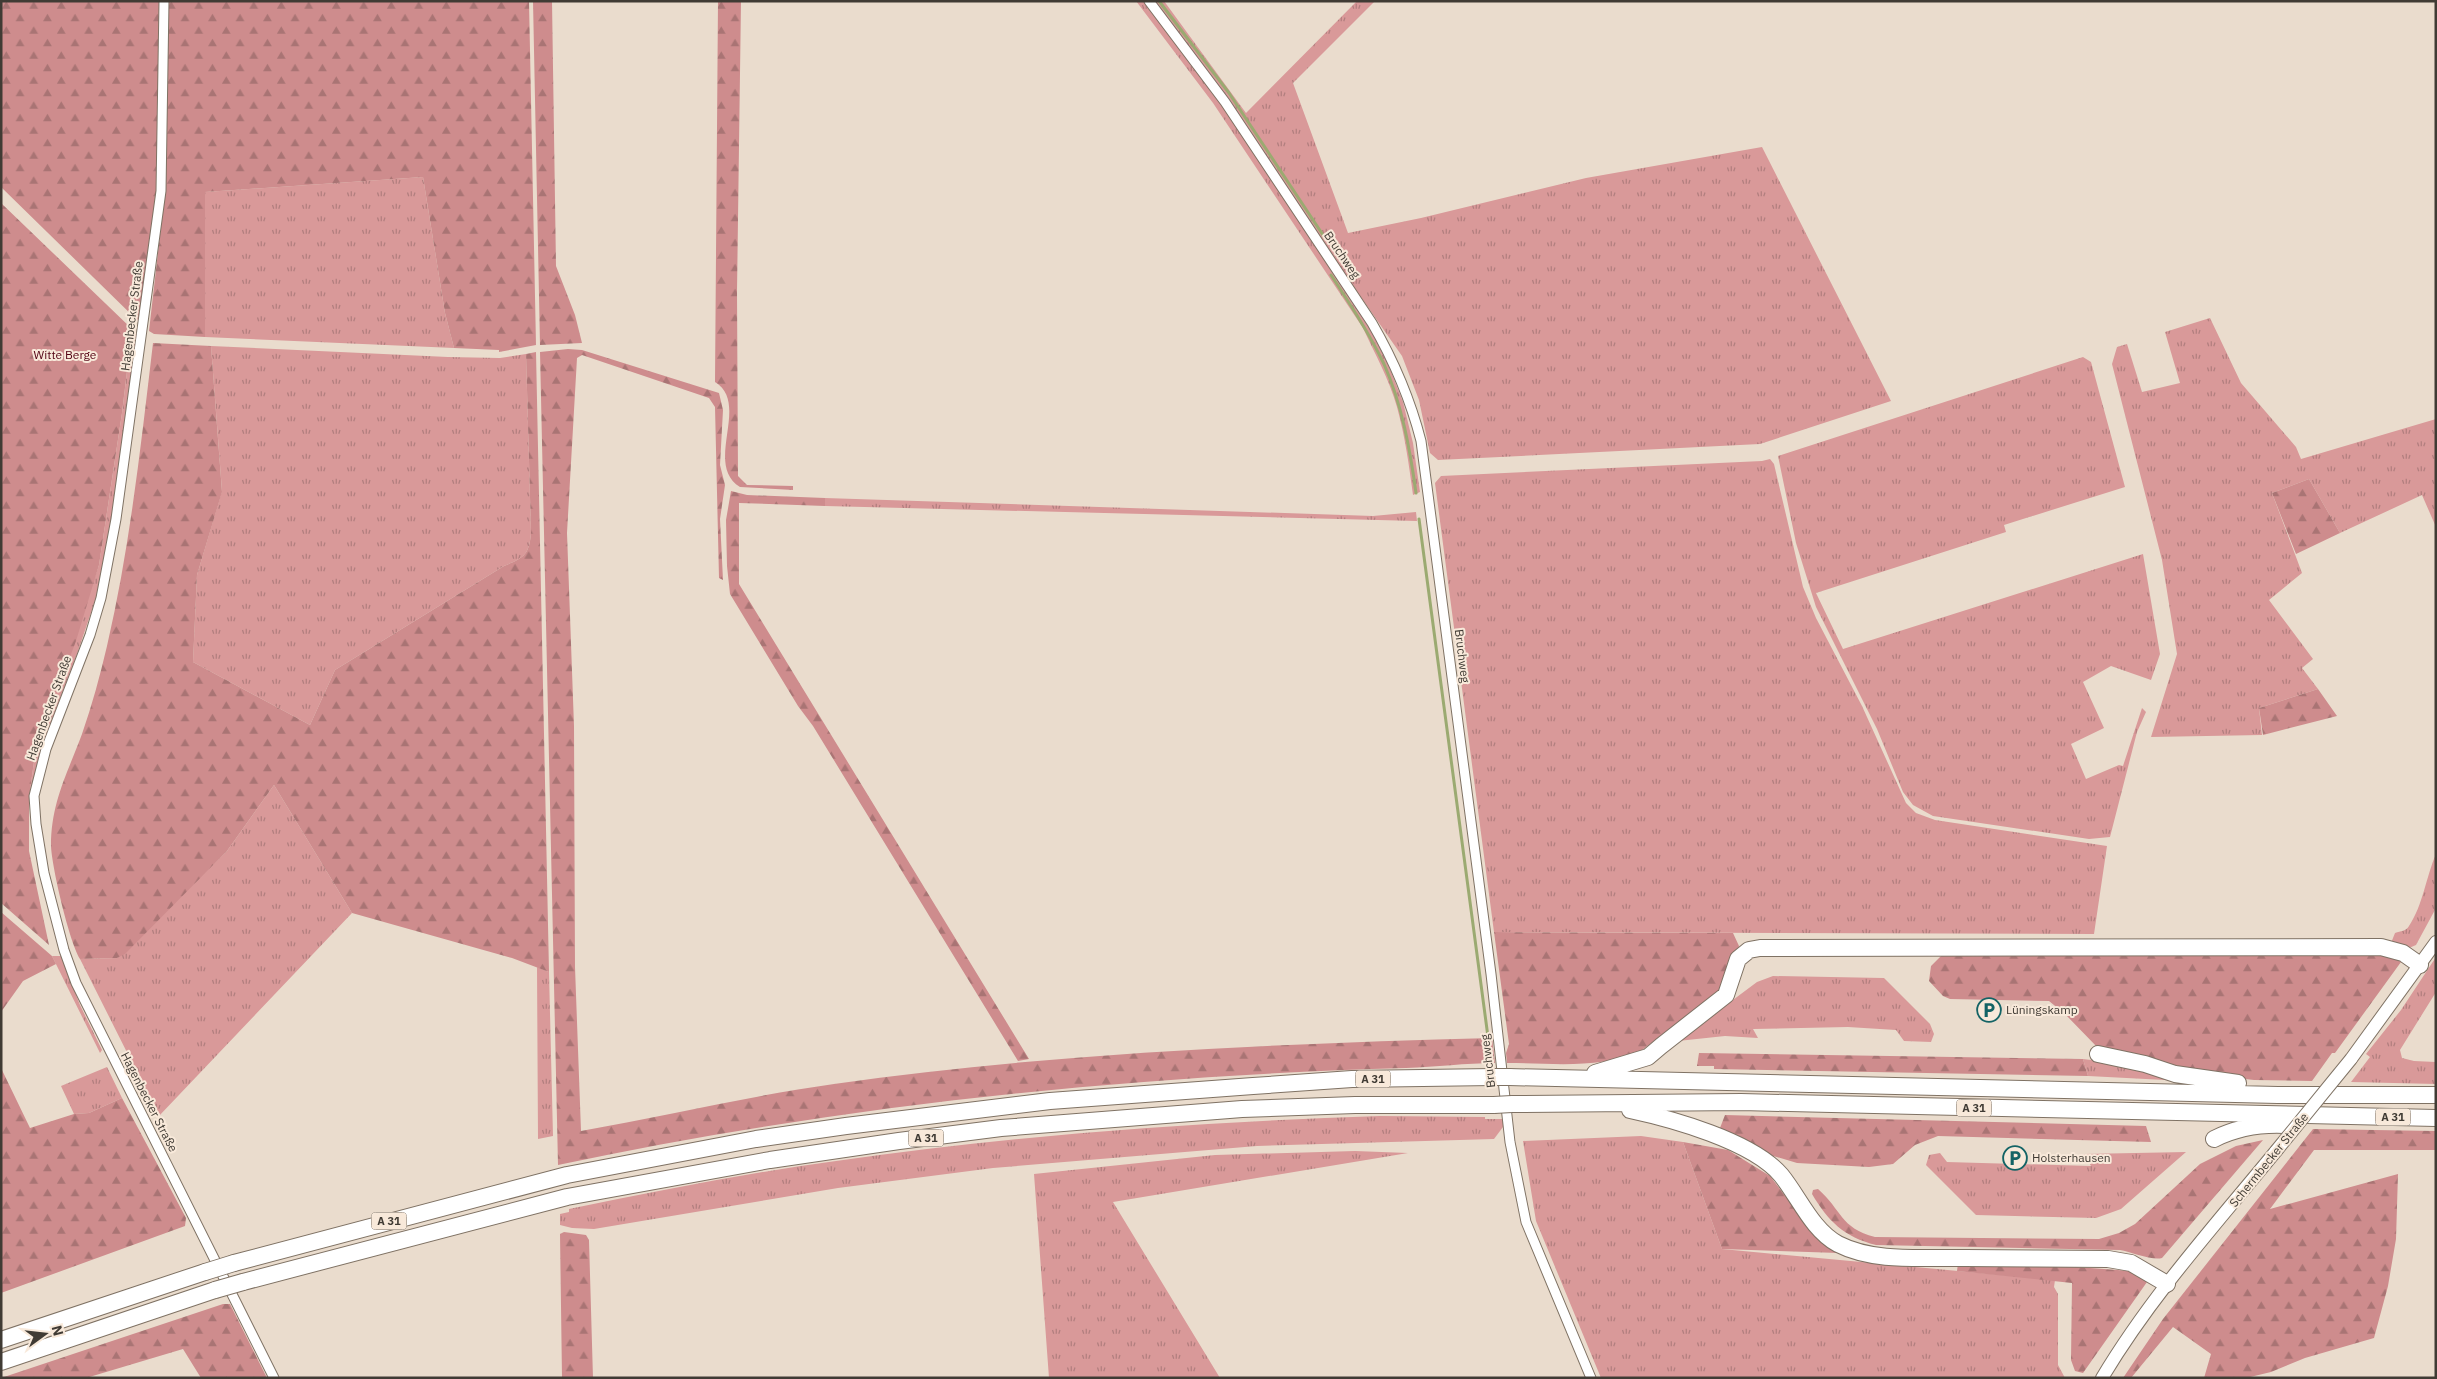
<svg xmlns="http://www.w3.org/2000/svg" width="2437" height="1379" font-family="'IBM Plex Sans',sans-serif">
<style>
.grass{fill:url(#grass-tufts)}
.forest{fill:url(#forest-firs)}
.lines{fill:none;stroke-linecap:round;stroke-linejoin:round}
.stream{stroke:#9baa71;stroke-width:3}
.minor-casing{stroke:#7f7264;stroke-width:11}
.secondary-casing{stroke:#7f7264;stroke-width:14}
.motorway-casing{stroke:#7f7264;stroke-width:18}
.minor{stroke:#fff;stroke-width:9}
.secondary{stroke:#fff;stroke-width:12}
.motorway{stroke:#fff;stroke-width:16}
.secondary-bridge-casing{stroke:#7f7264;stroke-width:14;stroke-linecap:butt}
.motorway-bridge-casing{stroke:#7f7264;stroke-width:18;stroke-linecap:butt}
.secondary-bridge{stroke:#fff;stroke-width:12}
.motorway-bridge{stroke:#fff;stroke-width:16}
.labels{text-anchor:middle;stroke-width:4;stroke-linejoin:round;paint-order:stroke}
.shield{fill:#f8e9da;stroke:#776f66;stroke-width:1}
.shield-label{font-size:11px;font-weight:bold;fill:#403b34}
.street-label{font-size:12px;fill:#403b34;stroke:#f8e9da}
.park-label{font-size:12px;fill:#530213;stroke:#f8e9da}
.poi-label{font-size:12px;fill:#403b34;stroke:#f8e9da;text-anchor:start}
</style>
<defs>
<pattern id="grass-tufts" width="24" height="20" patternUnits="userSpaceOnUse" patternTransform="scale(1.25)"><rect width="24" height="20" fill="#d99999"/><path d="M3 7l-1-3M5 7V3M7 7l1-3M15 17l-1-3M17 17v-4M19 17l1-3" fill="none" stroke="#b17e7e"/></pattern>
<pattern id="forest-firs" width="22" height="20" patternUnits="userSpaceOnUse" patternTransform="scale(1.25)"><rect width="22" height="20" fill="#ce8c8d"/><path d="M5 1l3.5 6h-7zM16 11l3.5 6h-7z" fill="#a97474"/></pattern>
</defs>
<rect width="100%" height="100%" fill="#eadccd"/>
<!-- grass -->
<path class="grass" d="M1136,1H1144L1219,101L1368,324L1388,364L1403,402L1413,443L1420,492L1413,495C1409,465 1405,436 1397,407C1389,379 1375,354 1363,328L1213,103Z
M1154,1H1164L1246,113L1357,1H1375L1293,83L1348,233L1421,218L1586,178L1762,147L1891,401L1760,444L1438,460L1430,453L1419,400L1402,356Z
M423,177L445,313L454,348L205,337V192Z
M2210,318L2241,383L2296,447L2301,459L2436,419V527L2422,495L2340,533L2309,479L2272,493L2302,573L2269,600L2313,659L2302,668L2318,689L2259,708L2262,735L2151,737L2177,654L2162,560L2112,364L2117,347L2127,344L2142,392L2180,383L2165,332Z
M132,329L138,337L115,499L96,598L77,654L47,732L29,798L36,747L99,565L122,413Z
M211,346L448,357L500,358L526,354L531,533C529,556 523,558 504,566L335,670L310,725L193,662L197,575L222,491Z
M2083,357L2091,362L2125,487L2004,525L2006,532L1816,593L1843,649L2143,554L2160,654L2151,680L2111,666L2083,682L2104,728L2071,744L2086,779L2119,765L2123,766L2142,708L2146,712L2137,732L2110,837L2089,839L1933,816L1913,805L1903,792L1877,729L1816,607L1796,543L1778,456Z
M1770,459L1774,464L1803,587L1816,618L1862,706L1906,803L1916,813L1935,820L2107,846L2094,934L1494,932L1435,483L1441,476L1762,461Z
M825,498L1373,516L1416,512L1417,521L825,506Z
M274,785L352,913L159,1116L80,959L117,958L227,851Z
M2436,854V908L2416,945L2409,948L2391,943L2395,933C2401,931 2406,931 2409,926C2423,905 2426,877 2436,854Z
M52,956H61L80,1005L102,1050L100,1053Z
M2436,957V992L2400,1050L2402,1058L2414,1061L2436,1062V1084L2351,1082L2370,1057L2366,1054L2401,1010Z
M537,967L549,972L553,1136L538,1139Z
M1773,976L1884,978L1930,1024L1934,1034L1931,1042L1904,1041L1896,1030L1848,1027L1753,1029L1758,1038L1725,1036L1678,1041L1757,982Z
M2083,1059L2116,1063L2165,1077V1080L2088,1076Z
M107,1067L122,1098L89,1113L74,1114L61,1086Z
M1380,1116L1485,1117V1119H1503L1506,1123L1494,1139L1257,1146L993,1168L838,1188L594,1229L572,1228L560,1225V1214L569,1212V1209C658,1191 746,1173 836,1161C1016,1135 1198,1122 1380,1116Z
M1641,1136L1683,1142L1722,1249L2055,1280L2054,1287L2058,1294V1365L2065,1378H1601L1536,1221L1523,1141Z
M1355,1151L1408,1153L1113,1202L1220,1378H1049L1034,1174L1215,1155Z
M2186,1152L2121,1209L2096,1218L1976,1215L1926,1165L1929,1155L1940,1153L1947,1162L2091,1166L2084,1154Z"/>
<!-- forest -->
<path class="forest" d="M1,1H159L157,188L139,322L1,187Z
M168,1H529L536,345L499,352V350L454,348L445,313L423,177L205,192V337L154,334L149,331L165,191Z
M533,1H552L556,266L575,315L582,343L540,345Z
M718,1H741L737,292L738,476L747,485L793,486V490L740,487C703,464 751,404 715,382Z
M1,203L132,329L122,413L99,565L76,641L36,747L29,798V851L49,945L1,903Z
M153,343L211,346L222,492L197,575L193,662L310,725L335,670L504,566C523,558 529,556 531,533L526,354L536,352L549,972L512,958L352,913L274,785L227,851L125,954L117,958L80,959C69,940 52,868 51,846C51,802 68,772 82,734C92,705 100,676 107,646C130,547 141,444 153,343Z
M568,349L582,350L719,393L723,410L720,465L725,485L720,519L723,580L719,578L715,407L709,398L582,355L577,358L567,533L574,726L575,967L581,1131C665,1116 749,1096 834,1084C1052,1053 1272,1044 1492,1038L1495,1063C1466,1063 1436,1067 1406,1068C1121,1076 837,1106 558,1165L540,352Z
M2309,479L2340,533L2296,554L2272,493Z
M731,491L747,495L825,498V506L739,503V584L1029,1059L1018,1061L813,726L798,706L730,594L727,566L726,520Z
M2318,689L2337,716L2263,735L2259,708Z
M1,912L52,956L56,964L23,981L1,1012Z
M1494,932L1733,933L1739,946L1725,987L1642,1050C1601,1070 1551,1063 1507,1063L1506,1053L1509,1044Z
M1943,954L2389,955L2401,962L2335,1053H2332L2312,1081L2254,1080L2185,1072L2098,1048L2065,1014L2049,1001L1950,999L1943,996L1929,981L1931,966Z
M1699,1053L2083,1059L2088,1076L1714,1069V1066H1697Z
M1,1068L30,1128L74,1114L89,1113L122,1098L186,1218L185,1226L1,1293Z
M1725,1115L2146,1126L2151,1142L1938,1136L1915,1145L1893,1164L1869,1167L1797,1163L1770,1155L1720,1128Z
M2313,1129L2436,1131V1150H2314L2270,1209L2398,1174L2396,1239L2388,1286L2374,1338L2305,1358L2271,1372L2246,1378H2204L2211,1354L2173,1327L2131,1378H2123L2163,1319Z
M2263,1140L2162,1258C2153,1261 2131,1252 2120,1250L1876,1245C1844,1237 1828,1221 1812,1194L1813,1190L1818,1189C1842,1210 1840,1228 1875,1237L2099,1239L2119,1233L2135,1224L2200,1164L2236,1146Z
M1683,1142L1728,1150L1770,1176L1816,1236L1839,1253L1722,1249Z
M564,1232L586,1235L589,1240L593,1378H562L560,1234Z
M1958,1263L2063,1266L2131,1271L2147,1282L2083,1373L2075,1371L2071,1360L2072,1283L1957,1271Z
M223,1304H230L267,1378H201L183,1349L86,1378H1Z"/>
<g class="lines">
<!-- stream -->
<path class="stream" d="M1159,1L1229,93L1325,238
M1331,275C1350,304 1369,333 1384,364C1402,405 1410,449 1416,493
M1419,519L1488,1037"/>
<!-- minor casing -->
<g class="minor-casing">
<path id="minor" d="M164,1L161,191L116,519L101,598L90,635L46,749L34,796L36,824L44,873L64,950L76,983L274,1378
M1149,1L1225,102L1372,323C1394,361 1410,398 1421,441L1491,974L1510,1142L1526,1222L1591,1378"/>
</g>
<!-- secondary casing -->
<g class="secondary-casing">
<path id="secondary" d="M2351,1059L2436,942
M2102,1378C2151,1296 2216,1224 2276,1151"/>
</g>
<!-- motorway casing -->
<g class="motorway-casing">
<path id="motorway" d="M2098,1054L2145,1064L2175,1074L2238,1083
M1595,1073L1648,1057L1661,1046L1726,995L1738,959L1749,950L1760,948L2381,947L2403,953L2420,965
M1509,1077L2278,1095H2436
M1512,1104L1741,1102L2436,1118
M1630,1110C1672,1119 1752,1141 1781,1175C1799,1197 1812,1230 1838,1244C1875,1263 1924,1257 1965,1258C2013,1258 2060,1259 2108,1259L2131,1263L2167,1284
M2214,1139C2236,1128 2260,1124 2284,1125
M234,1263L567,1175L756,1139L846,1126L1050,1101L1253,1086L1352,1079L1493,1077
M243,1282L567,1197L770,1160L899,1141L1001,1128L1242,1109L1355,1105H1494
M1,1340L205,1272
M1,1362L215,1290"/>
</g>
<!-- minor -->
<use href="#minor" class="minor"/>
<!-- secondary -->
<use href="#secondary" class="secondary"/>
<!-- motorway -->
<use href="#motorway" class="motorway"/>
<!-- secondary-bridge casing -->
<g class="secondary-bridge-casing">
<path id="secondary-bridge" d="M2276,1151L2351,1059"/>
</g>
<!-- motorway-bridge casing -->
<g class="motorway-bridge-casing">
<path id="motorway-bridge" d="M1493,1077H1509
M1494,1105L1512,1104
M205,1272L234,1263
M215,1290L243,1282"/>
</g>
<!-- secondary-bridge -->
<use href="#secondary-bridge" class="secondary-bridge"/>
<!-- motorway-bridge -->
<use href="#motorway-bridge" class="motorway-bridge"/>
</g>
<!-- icons -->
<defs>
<g id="parking-ring" transform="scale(1.25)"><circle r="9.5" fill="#f8e9da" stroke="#136365" stroke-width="1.5"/><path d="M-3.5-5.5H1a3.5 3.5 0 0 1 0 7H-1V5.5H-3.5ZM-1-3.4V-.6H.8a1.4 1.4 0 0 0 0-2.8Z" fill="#136365"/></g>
</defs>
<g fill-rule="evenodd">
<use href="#parking-ring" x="1989" y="1010"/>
<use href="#parking-ring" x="2015" y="1158"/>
</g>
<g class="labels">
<!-- shield labels -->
<g class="shield">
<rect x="1355.5" y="1070.5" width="35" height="17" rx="4"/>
<rect x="1956.5" y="1099.5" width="35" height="17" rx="4"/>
<rect x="2375.5" y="1108.5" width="35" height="17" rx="4"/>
<rect x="908.5" y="1129.5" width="35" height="17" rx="4"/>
<rect x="371.5" y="1212.5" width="35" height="17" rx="4"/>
</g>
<g class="shield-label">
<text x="1373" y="1083">A 31</text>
<text x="1974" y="1112">A 31</text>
<text x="2393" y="1121">A 31</text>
<text x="926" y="1142">A 31</text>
<text x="389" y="1225">A 31</text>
</g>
<!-- street labels -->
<g class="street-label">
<text transform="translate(1342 255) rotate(56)" y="4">Bruchweg</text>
<text transform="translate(132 316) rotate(-83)" y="4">Hagenbecker Straße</text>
<text transform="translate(1462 656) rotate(83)" y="4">Bruchweg</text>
<text transform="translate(49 708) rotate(-70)" y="4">Hagenbecker Straße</text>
<text transform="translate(1488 1061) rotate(-97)" y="4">Bruchweg</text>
<text transform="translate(149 1102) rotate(63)" y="4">Hagenbecker Straße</text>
<text transform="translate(2269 1160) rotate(-51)" y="4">Schermbecker Straße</text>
</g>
<!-- park labels -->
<g class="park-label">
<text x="65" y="359">Witte Berge</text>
</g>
<!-- poi labels -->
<g class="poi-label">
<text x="2006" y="1014">Lüningskamp</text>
<text x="2032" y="1162">Holsterhausen</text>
</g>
</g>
<!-- border -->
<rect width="2437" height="1379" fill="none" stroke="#403b34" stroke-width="5"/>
<!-- north arrow -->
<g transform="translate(45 1334) rotate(75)" stroke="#f8e9da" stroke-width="4" paint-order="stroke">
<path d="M0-4L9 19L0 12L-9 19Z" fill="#403b34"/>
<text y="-8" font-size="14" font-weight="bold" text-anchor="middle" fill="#403b34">N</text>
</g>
</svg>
